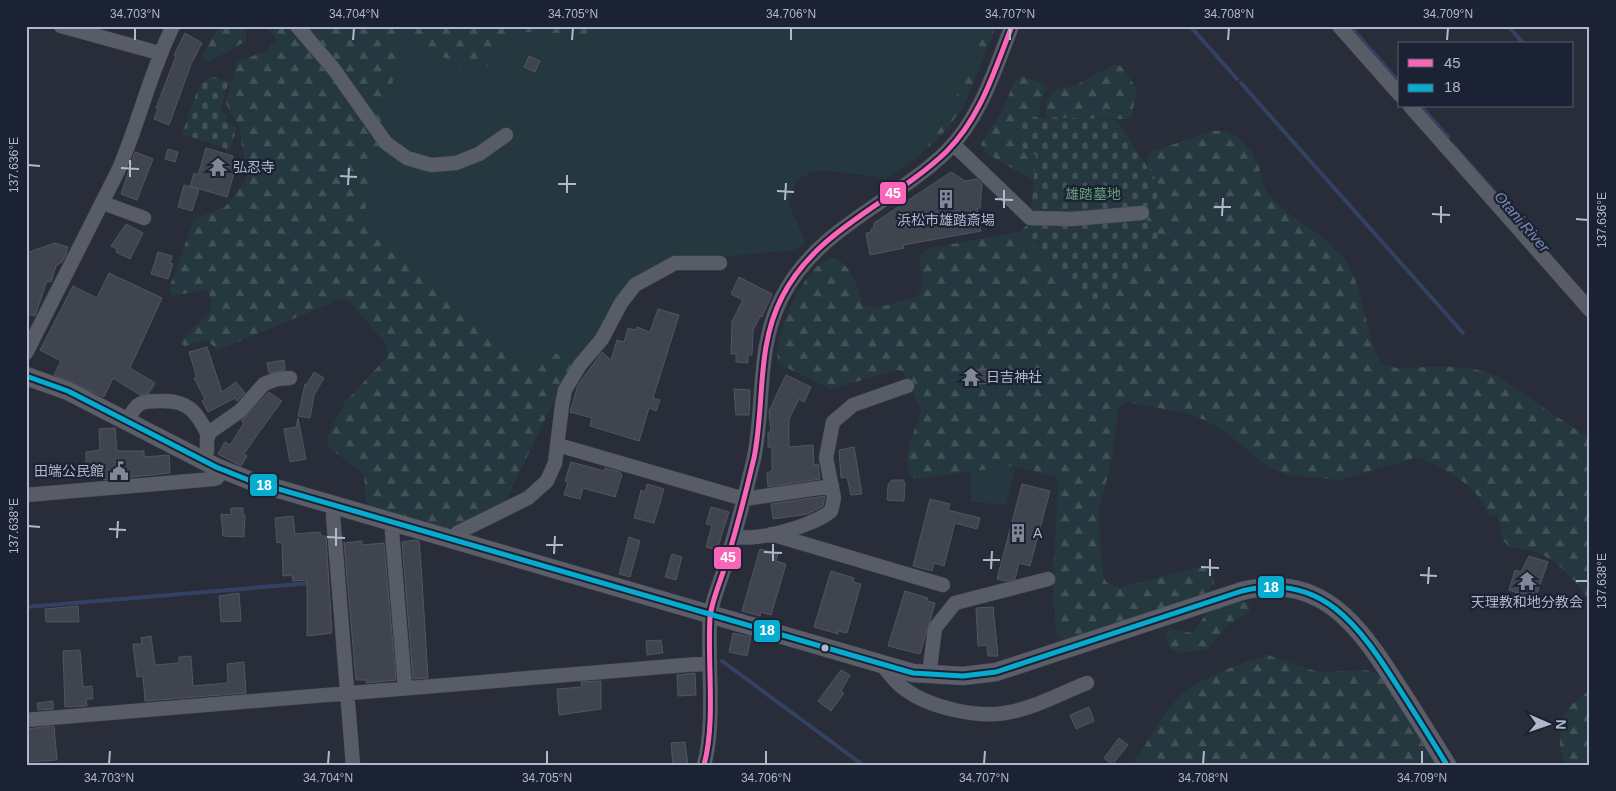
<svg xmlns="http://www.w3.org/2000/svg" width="1616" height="791" font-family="Arial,'Noto Sans JP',sans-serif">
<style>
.forest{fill:url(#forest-firs)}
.cemetery{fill:url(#cemetery-stones)}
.green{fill:#25373f}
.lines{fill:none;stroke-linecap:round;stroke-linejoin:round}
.stream{stroke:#334163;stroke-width:4}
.building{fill:#40444e;stroke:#505560}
.minor-casing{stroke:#454851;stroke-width:15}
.major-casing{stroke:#454a55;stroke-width:19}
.minor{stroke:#585c66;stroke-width:14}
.major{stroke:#5b5e68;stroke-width:18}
.bus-1-casing{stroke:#1b2233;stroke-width:9}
.bus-2-casing{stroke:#1b2233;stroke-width:9}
.bus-1{stroke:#fa66b7;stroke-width:5}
.bus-2{stroke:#06acd0;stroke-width:5}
.ticks{fill:none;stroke:#b1b8ca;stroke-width:2}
.bus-dot{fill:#b1b8ca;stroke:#1b2233;stroke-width:2}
.labels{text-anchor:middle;stroke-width:4.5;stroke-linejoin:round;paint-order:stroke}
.poi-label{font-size:14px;fill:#b1b8ca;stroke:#1b2233;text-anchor:start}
.park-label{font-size:14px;fill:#679d7a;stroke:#1b2233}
.water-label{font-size:15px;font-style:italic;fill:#7789b4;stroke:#1b2233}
.line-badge{stroke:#1b2233;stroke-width:2}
.badge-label{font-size:14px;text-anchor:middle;font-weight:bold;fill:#fff}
.neatline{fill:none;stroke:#b1b8ca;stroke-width:2}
.ticks-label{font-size:12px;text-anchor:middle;fill:#b1b8ca}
</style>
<defs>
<pattern id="forest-firs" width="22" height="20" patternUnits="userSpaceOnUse" patternTransform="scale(1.25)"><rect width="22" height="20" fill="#25373f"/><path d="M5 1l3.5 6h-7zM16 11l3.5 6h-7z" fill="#425259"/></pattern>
<pattern id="cemetery-stones" width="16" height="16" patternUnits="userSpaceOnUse" patternTransform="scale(1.25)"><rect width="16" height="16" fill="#25373f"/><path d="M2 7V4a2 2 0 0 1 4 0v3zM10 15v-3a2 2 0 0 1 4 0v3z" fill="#425259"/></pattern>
</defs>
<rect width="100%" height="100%" fill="#282d39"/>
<!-- forest -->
<path class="forest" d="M219,26H246V41L209,62L204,60L203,54Z
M265,26H996L965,104L947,129L925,151L887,178L821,170L812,172L795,181L789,206L805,240V244L794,250L720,257H674L631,280L615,300L600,331L567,374L506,500L448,529L370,508L366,499L364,474L328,447L327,437L345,402L388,356L386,344L349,301L339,300L221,349L217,350L207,340L185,346L181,344L182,339L209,312L212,300L207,290H201L174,296L170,292V286L194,219L225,207L247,178L239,127L225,102L238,61L265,52L276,41L275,36Z
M1115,64L1121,66L1137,89L1132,114L1129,119L1051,118L1046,115V102L1053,91L1076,85Z
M1021,76L1045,84L1047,88L1040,101L1039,115L1024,116L1021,148L1036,155L1035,176L1032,180L986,153L981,144L1001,113L1015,81Z
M1213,131C1236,129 1252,148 1259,168C1262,177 1263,189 1270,196C1290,221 1331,236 1347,263C1364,292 1365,329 1379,360L1387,366L1397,368C1431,368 1468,362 1498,377L1590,439V601C1574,580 1559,559 1532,551C1525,548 1516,549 1509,547L1503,540L1497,514L1488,516C1481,486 1445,469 1418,457L1340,480L1287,475L1268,467L1221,429L1205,420L1185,413L1127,402L1118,408L1112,460L1098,512L1103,574L1106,582L1113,586L1122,587L1195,568H1204L1212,573L1214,583L1209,591L1200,596L1069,640L1058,637L1056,631L1053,582L1058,485L1055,477L1014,466L915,479C896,466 917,427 921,411L903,371L897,370L831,389L779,364C768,341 814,242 840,261C854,271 857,290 863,304L876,308L917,297C926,284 919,271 920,256L925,250L931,248L1017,232L1025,235L1147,221C1146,214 1161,204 1158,186C1156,173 1139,163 1153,151Z
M1238,600L1248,603L1250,608L1248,613L1229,624L1207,649L1179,653L1170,649L1165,636L1169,629L1192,633L1208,612Z
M1268,655L1318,672L1366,670L1379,674L1438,765H1133C1148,742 1161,714 1181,695C1194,681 1249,659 1268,655Z
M1590,690V765C1583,765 1572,767 1567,763C1556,754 1560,726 1565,714C1570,704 1581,697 1590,690Z"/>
<!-- cemetery -->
<path class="cemetery" d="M209,76L229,81L220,111L228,115L226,122L237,127L230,150L182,134L199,86Z
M1024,116L1117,120L1158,183L1157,205L1146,219L1162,239L1161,245L1098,305H1091L1021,231L1030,222L1036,155C1032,153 1023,152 1021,148C1017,141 1018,125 1020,118Z"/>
<!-- green -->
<path class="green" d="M590,26H987L957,95L925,151L887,178L821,170L812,172L795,181L789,206L805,240L803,245L794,250L720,257H674L664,261L631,280L622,289L597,336L532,364L483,329L364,217L402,38L479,74L520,32L587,34Z
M1016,466L1006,505L971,502V472Z"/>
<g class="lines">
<!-- stream -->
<path class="stream" d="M1190,26L1237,79
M1350,26L1400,83
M1508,26L1524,44
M1241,83L1463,333
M1421,106L1448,137
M1453,145L1507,206
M26,607L312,583
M722,661L863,765"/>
</g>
<!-- building -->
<path class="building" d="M185,33L202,43L191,64L169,125L154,119L158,109L156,108L176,56L174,55Z
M529,56L540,61L535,72L524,67Z
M206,148L233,156L232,159L238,160L227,197L190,186L194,173L198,175Z
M168,149L178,152L175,162L165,159Z
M135,152L153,159L137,200L121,194Z
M951,172L965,181L977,179L982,184L980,208L977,209L981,231L903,245L904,248L870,255L866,233L871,232V229L874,228V223Z
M184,185L199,189L192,211L178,207Z
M126,224L143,233L130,259L116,252L117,249L111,246Z
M55,243L68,247L66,255L62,262L56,266L51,282L47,281L35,316L26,314V253Z
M158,252L172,256L170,263L173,264L168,279L151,274Z
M109,273L162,298L130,368L155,383L149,393L140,395L113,378L104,397L54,375L61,361L40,350L73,286L97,298Z
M739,277L772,294L762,317L760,316L753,330L752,355H748V363L736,362V354H731L732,321L743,300L731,294Z
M658,309L679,315L653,398L660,400L656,411L649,408L639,441L590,426L592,418L570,412L578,385L602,352L611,360L617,340L624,342L628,328L636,330L637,327L650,332Z
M207,347L222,392L236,382L245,393L237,401L235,398L208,412L202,401L205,399L194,378H197L189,352Z
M284,360L285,370L269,373L267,363Z
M990,369L991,383L967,385L966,371Z
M314,372L324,378L314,395L310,418L298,416L305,384H307Z
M786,375L811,387L804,402L799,399L789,419V447L813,445L814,465L818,464L820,479L768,487L767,473L772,471V448L768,447V432H771L769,411Z
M734,389L750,390L749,415H736Z
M269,392L282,401L257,435L244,454L247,456L241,466L218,454L225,442L230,445L244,423L241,421Z
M298,418L306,459L290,462L284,429L296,427Z
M115,428L117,451H144V457L169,455L170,473L104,480V470L86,472V452L100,450L99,429Z
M854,447L862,494L851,495L847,477L841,478L839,450Z
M571,462L604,471L605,468L620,472L622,475L615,497L583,488L580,499L564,495L568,482L565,481Z
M892,480H903L905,483L904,501L887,500L888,485Z
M647,484L664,489L654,523L634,518L641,490L645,492Z
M1022,484L1050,491L1030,566L1019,563L1015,579L1006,581L997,579Z
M825,496L823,506L808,514L773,519L771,504Z
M930,499L950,504L948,510L980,518L977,529L955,523L944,566L934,563L932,571L913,566Z
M711,507L729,512L717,550L706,547L712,525L706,524Z
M231,508H243V515H245L244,537L223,536L221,514L231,515Z
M293,516L295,534L320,532L321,536H326L332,633L307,636V580L293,581L292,575L283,576L282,542L277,543L275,518Z
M629,537L640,541L630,577L619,574Z
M415,540L419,541L421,564L428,678L413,679L402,542Z
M362,541V545L384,543L396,680L366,683V680H356L344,543Z
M760,549L778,554L776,561L786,564L771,615L761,612L760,616L742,611Z
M672,554L682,557L676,580L665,577Z
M1529,556L1548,562L1535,599L1509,590L1515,570L1521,572Z
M831,571L854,578L853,582L861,584L847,633L838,631V634L814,627Z
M905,591L928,598L927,601L935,603L920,654L888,646Z
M239,593L241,621L221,622L219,596Z
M78,606L79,622H46L45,609Z
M993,607L998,656H988L987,645L978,646L976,608Z
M733,633L751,637L747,656L729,652Z
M151,636L155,665L179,663V657L191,656L193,686L228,683L227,664L244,662L246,693L145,701L143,676L137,677L133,644H142L141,638Z
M661,640L663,653L647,655L646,641Z
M80,650L83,687L92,686L93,699H86L87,706L65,707L63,651Z
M841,670L850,675L841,691L844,693L831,711L818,701Z
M695,673L696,695L678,696L677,675Z
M601,681V709L559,715L557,689L582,687L581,682Z
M53,701V709L38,710L37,703Z
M1089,707L1094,721L1076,729L1070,715Z
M54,726L57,760L26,762V729Z
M1119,738L1128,745L1112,765L1104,758Z
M685,742L688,765H673L671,743Z"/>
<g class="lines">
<!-- minor casing -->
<g class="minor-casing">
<path id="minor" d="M61,26L159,53
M297,26L333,68L386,143L407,158L431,165L456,163L479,154L506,135
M1339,26L1400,95
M1410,106L1590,310
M953,144L1030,218L1072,219L1142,213
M103,203L144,218
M26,353L118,171C139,123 150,72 173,26
M127,421C137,402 140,401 161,401C188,400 197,412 208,435
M558,445L744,499L832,486
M203,460L207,451V439L210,432L240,411L264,384L277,379L290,378
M26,495L214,479L217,478L222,469
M336,506L333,515L353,765
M395,523L392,532L405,688
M771,534L943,585
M734,536C758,542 812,526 831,511L834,498L826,458L833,422L853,405L907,386
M455,540L457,533L528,498L547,481L555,463L562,405L565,390L580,365L602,339L621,303L635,285L675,263H720
M882,665C890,674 896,684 906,690C929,707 977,718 1005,713C1033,709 1061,693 1087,683
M929,675L935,628L955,603L1048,579
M26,720L710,663
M704,765C716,721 707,663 710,617C712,599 722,578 727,560C737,527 746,492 754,458C765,404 756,347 782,297C817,228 893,203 946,152C981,117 994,71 1012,26"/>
</g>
<!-- major casing -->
<g class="major-casing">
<path id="major" d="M26,376L68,391L216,467L251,481L913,673L963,676L996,672L1242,591C1322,571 1360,627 1398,687C1415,713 1431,739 1447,765"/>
</g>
<!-- minor -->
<use href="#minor" class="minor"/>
<!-- major -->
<use href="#major" class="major"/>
<!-- bus-1 casing -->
<g class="bus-1-casing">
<path id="bus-1" d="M704,765C716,721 707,663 710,617C712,599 722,578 727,560C737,527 746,492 754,458C765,404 756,347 782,297C817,228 893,203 946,152C981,117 994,71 1012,26"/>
</g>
<!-- bus-2 casing -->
<g class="bus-2-casing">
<path id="bus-2" d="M26,376L68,391L216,467L251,481L913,673L963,676L996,672L1242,591C1322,571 1360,627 1398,687C1415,713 1431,739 1447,765"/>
</g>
<!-- bus-1 -->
<use href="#bus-1" class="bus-1"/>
<!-- bus-2 -->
<use href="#bus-2" class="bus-2"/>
</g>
<!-- ticks -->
<path class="ticks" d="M135,40V28M353,40L354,28M572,40L573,28M791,40V28M1010,40V28M1228,40L1229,28M1447,40L1448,28M28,165L40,166M121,168L139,169M340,176L357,177M130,177V160M558,184H576M348,185L349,168M777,191L794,192M567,193V175M995,199L1013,200M785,200L786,183M1214,207H1231M1004,208V190M1432,214L1450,215M1222,216L1223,198M1576,219L1588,220M1441,223V206M28,526L40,527M109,529L126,530M327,537L345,538M117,538L118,521M546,545H563M336,546V528M764,552L782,553M554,554L555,536M983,560H1000M773,561V544M1201,567L1219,568M991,569L992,551M1420,575L1437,576M1210,576V559M1576,581H1588M1428,584L1429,567M109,764L110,751M328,764L329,751M547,764V751M766,764V751M984,764L985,751M1203,764L1204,751M1422,764V751"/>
<!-- icons -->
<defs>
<g id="temple-bare" transform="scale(1.5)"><path d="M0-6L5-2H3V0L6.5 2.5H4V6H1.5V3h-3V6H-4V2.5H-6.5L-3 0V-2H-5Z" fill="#818797" stroke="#1b2233" stroke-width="2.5" paint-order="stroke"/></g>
<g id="building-bare" transform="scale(1.5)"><path d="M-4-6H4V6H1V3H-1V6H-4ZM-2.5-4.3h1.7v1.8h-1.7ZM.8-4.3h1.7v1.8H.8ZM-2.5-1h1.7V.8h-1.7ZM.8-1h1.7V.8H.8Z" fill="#818797" stroke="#1b2233" stroke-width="2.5" paint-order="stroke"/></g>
<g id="civic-bare" transform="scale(1.5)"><path d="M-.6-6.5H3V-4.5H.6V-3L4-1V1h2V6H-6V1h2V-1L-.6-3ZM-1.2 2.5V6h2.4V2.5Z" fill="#818797" stroke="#1b2233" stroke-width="2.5" paint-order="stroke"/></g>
</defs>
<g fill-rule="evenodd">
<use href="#temple-bare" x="218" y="167"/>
<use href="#building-bare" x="946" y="199"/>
<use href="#temple-bare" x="971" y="377"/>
<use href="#civic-bare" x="119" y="471"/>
<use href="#building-bare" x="1018" y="533"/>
<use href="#temple-bare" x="1527" y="581"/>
</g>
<!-- markers -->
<circle class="bus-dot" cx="825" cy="648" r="4.5"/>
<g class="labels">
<!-- poi labels -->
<g class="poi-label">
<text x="233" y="172">弘忍寺</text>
<text x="946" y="225" text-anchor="middle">浜松市雄踏斎場</text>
<text x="986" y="382">日吉神社</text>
<text x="104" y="476" text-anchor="end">田端公民館</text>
<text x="1033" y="538">A</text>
<text x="1527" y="607" text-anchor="middle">天理教和地分教会</text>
</g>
<!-- park labels -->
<g class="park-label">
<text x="1093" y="199">雄踏墓地</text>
</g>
<!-- water labels -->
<g class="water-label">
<text transform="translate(1522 222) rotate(49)" y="5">Otani River</text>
</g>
</g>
<g class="line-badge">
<rect x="879" y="181" width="28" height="24" rx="5" fill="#fa66b7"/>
<rect x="249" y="473" width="29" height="24" rx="5" fill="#06acd0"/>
<rect x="713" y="546" width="29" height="24" rx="5" fill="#fa66b7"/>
<rect x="1257" y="575" width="28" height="24" rx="5" fill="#06acd0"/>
<rect x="753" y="619" width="28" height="24" rx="5" fill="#06acd0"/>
</g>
<g class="badge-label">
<text x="893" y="198">45</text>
<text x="264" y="490">18</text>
<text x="728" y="562">45</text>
<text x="1271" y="592">18</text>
<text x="767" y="635">18</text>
</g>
<!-- border -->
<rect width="1616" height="791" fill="none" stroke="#1b2233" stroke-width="55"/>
<!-- legend -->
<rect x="1398" y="42" width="175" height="65" fill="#1b2233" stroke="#575e6f"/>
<rect x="1408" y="59" width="25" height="8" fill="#fa66b7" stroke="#575e6f"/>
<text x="1444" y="68" font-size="15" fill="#b1b8ca">45</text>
<rect x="1408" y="84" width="25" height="8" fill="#06acd0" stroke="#575e6f"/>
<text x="1444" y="92" font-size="15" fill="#b1b8ca">18</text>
<!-- north arrow -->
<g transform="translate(1548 724) rotate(92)" stroke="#1b2233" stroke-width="4" paint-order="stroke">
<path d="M0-4L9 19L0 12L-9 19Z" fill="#b1b8ca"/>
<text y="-8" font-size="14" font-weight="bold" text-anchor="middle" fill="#b1b8ca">N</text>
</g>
<rect x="28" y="28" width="1560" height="736" class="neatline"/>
<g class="ticks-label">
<text x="135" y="18">34.703°N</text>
<text x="354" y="18">34.704°N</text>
<text x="573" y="18">34.705°N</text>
<text x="791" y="18">34.706°N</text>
<text x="1010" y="18">34.707°N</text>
<text x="1229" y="18">34.708°N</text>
<text x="1448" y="18">34.709°N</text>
<text transform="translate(14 165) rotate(-90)" y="4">137.636°E</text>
<text transform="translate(1602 220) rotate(-90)" y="4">137.636°E</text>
<text transform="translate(14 526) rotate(-90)" y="4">137.638°E</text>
<text transform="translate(1602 581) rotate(-90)" y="4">137.638°E</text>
<text x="109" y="782">34.703°N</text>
<text x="328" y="782">34.704°N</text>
<text x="547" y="782">34.705°N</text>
<text x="766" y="782">34.706°N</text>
<text x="984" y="782">34.707°N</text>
<text x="1203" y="782">34.708°N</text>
<text x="1422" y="782">34.709°N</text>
</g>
</svg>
